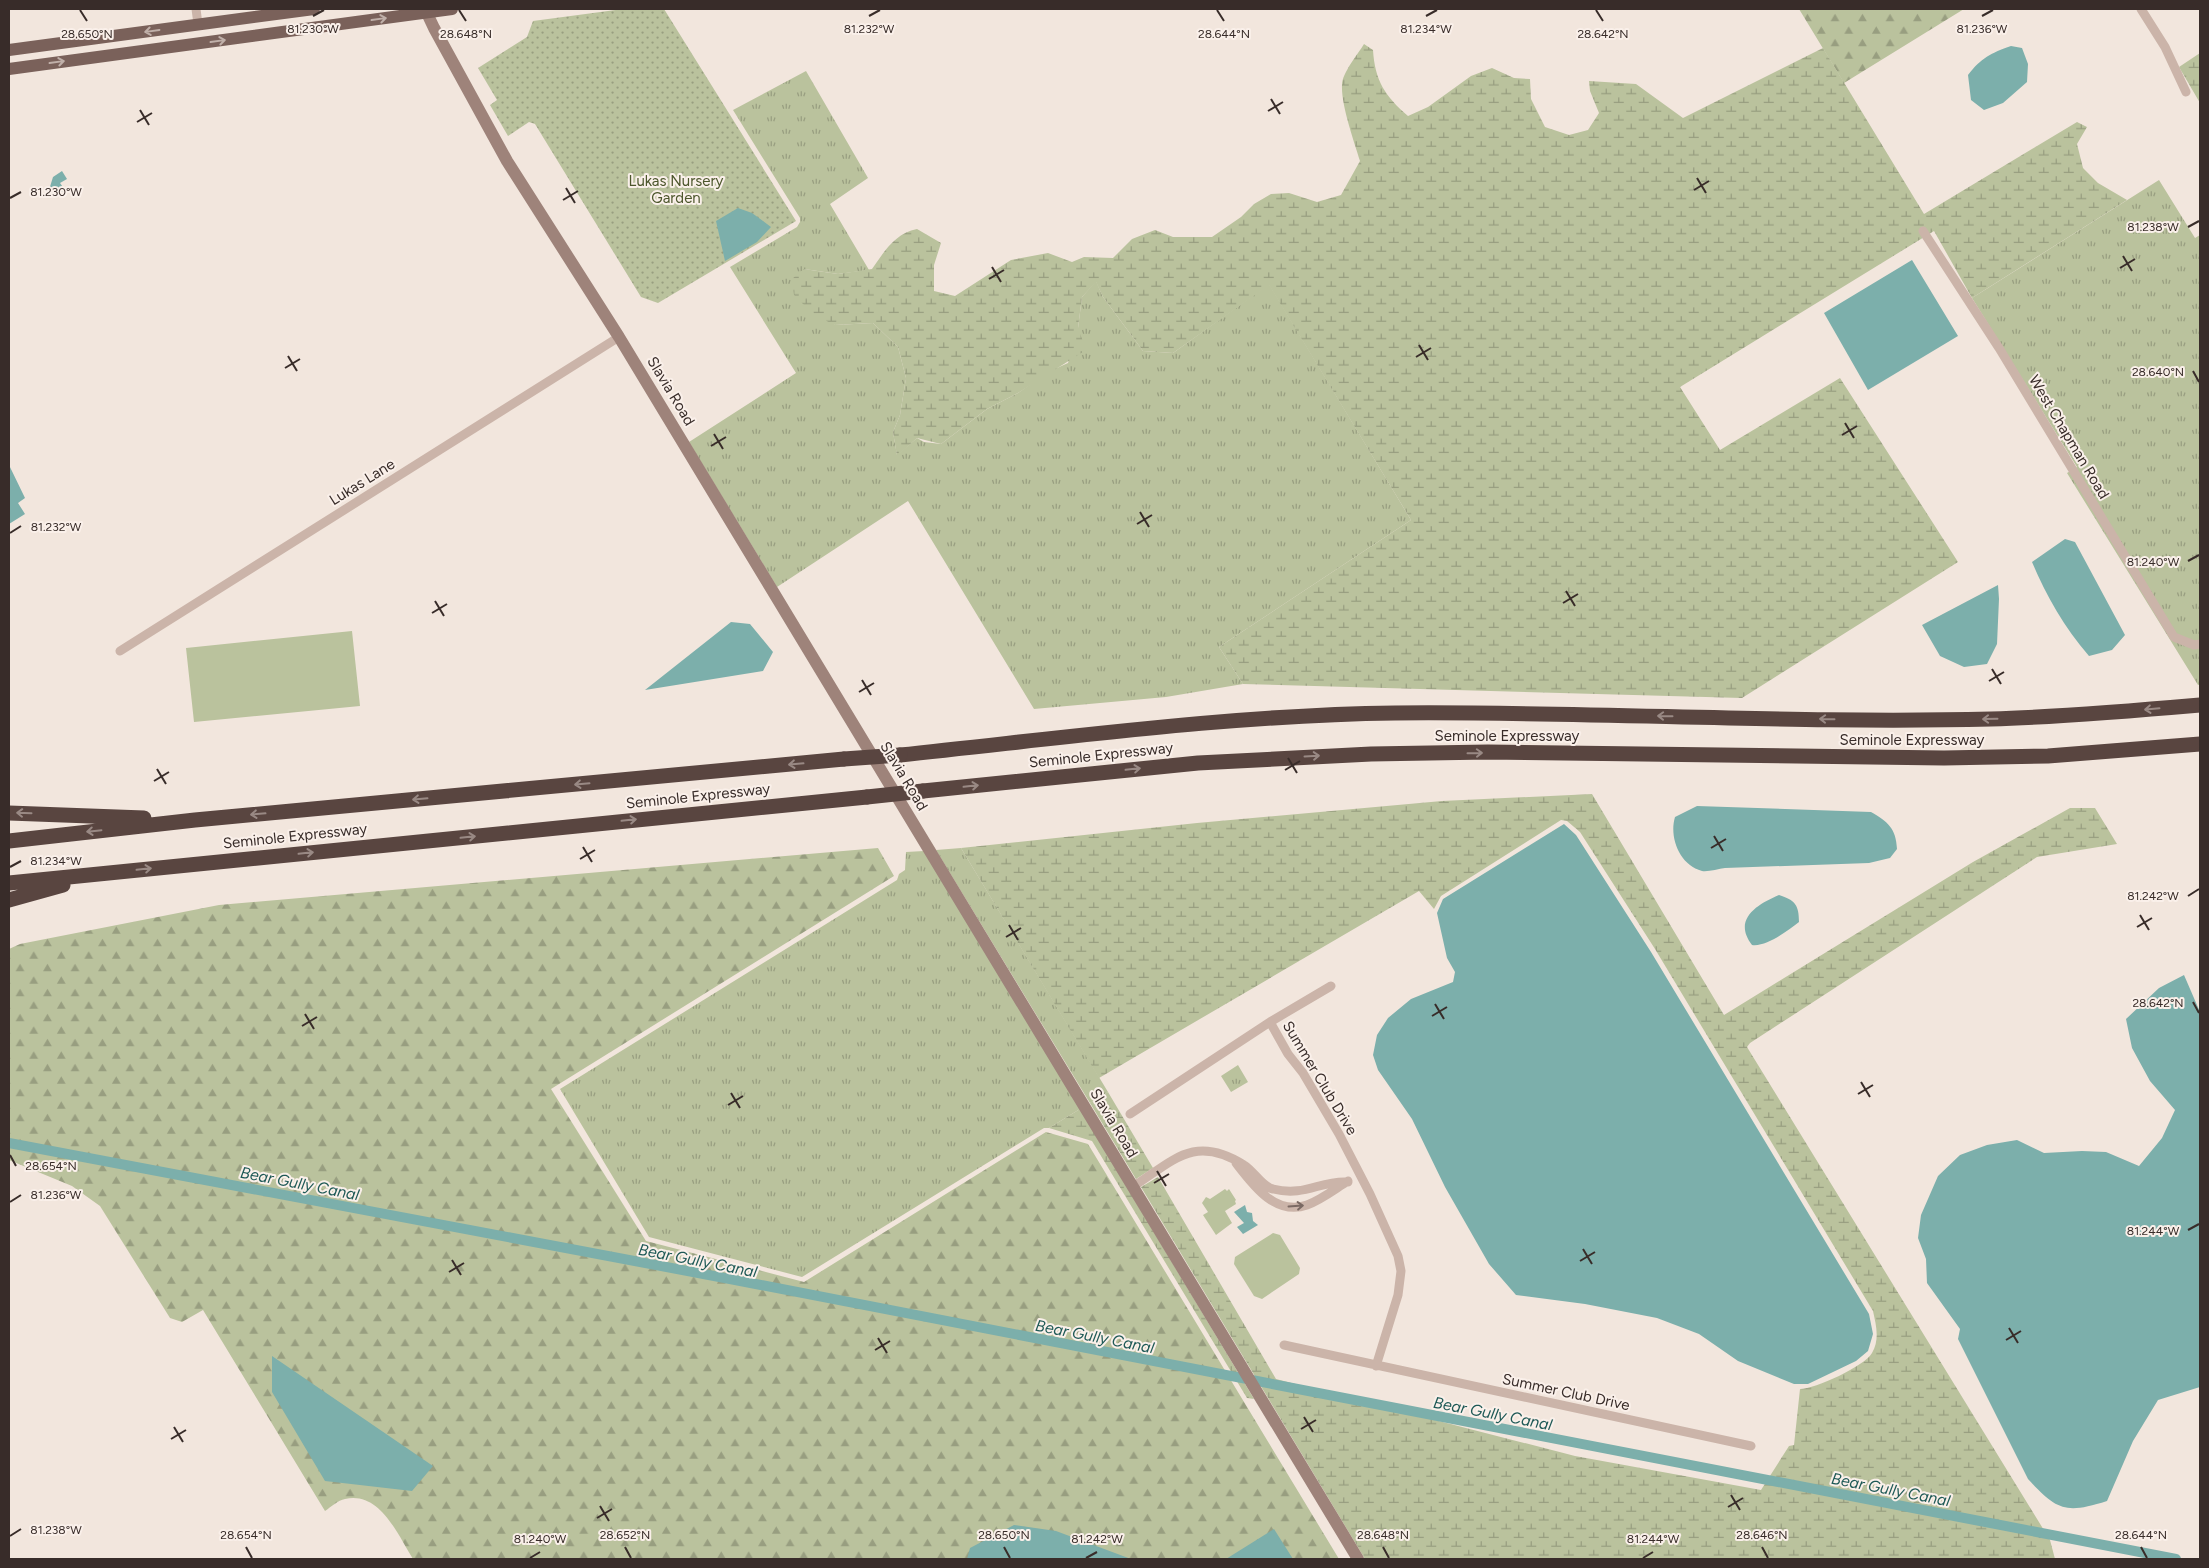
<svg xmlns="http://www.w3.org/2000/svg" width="2209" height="1568" font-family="Figtree,sans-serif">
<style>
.grass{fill:url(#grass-tufts)}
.forest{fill:url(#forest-firs)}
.wetland{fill:url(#wetland-marsh)}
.garden{fill:url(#garden-dots)}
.pitch{fill:#bac29d}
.water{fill:#7cafab}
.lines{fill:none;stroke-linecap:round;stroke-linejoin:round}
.canal{stroke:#7cafab;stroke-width:10}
.street{stroke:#cbb4a9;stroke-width:9}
.secondary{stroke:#9e837a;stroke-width:12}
.primary{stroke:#7a615a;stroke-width:12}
.highway{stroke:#594540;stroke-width:15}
.highway-bridge{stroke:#594540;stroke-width:15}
.oneway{stroke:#c0b0a9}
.oneway2{stroke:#998984}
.oneway3{stroke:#7a6963}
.ticks{fill:none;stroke:#382c29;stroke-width:2}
.labels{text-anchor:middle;stroke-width:4;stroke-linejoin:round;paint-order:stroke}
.park-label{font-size:15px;fill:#4c562c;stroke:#faf0ea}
.street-label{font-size:15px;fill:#382c29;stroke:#faf0ea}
.water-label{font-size:16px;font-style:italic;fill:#1e5956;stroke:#faf0ea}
.ticks-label{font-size:12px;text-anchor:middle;fill:#382c29;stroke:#faf0ea;stroke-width:4;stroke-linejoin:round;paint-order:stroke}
</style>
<defs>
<pattern id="grass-tufts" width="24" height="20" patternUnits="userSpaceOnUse" patternTransform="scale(1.25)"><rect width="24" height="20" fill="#bac29d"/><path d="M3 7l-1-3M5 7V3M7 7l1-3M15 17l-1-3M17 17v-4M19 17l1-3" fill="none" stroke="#989e80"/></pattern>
<pattern id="forest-firs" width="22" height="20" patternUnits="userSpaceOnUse" patternTransform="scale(1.25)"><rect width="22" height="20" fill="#bac29d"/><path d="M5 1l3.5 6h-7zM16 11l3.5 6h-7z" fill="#989e80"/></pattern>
<pattern id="wetland-marsh" width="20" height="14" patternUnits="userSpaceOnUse" patternTransform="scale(1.25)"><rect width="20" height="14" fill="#bac29d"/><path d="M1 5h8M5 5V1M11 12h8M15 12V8" fill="none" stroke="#989e80"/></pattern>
<pattern id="garden-dots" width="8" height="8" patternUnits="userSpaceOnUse" patternTransform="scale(1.25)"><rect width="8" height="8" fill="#bac29d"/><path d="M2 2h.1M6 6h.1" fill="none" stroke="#989e80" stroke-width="1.8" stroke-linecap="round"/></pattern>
</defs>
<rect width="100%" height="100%" fill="#f2e6dd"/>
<!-- grass -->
<path class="grass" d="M806,71L868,178L830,204L869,270L838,274L804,269L835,325L873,323L898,347L906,378L900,415L893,432L897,455L917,438L924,442L941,444L987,409L1018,393L1048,372L1068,363L1078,328L1082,297L1096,281L1103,297L1143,351L1173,353L1269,284L1411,520L1219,647L1243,684L1166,697L1034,709L908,501L777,587L689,442L796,373L730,267L797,227L800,222V218L733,110Z
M2159,180L2195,238L2200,235V685H2198L2067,473L2077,467L1972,298Z
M961,848L1108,1092L1090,1103L936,850Z
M924,851L1080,1109L1049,1128H1044L802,1277L649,1237L560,1089L897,880L899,874L905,870L906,852Z
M1238,1065L1248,1082L1231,1092L1221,1076Z"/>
<!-- forest -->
<path class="forest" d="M1799,9H1964L1844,83Z
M878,848L894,876L551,1089L646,1241L804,1282L1046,1132L1088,1144L1339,1559H413C398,1535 380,1491 345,1499C338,1500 331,1507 325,1511L203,1310L182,1322L170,1318L100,1206L72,1186L9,1160V949L20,944L219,905Z"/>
<!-- wetland -->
<path class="wetland" d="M1364,44L1373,50C1375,81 1385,96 1408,116L1428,107L1471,76L1492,68L1514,78L1530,79L1531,99L1545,127L1569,135L1588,130L1599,113L1590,91L1589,81L1636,84L1683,118L1823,48L1924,214L2077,122L2087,127L2077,144L2083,168L2098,183L2127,200L1972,298L1934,231L1680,387L1720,450L1840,378L1958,562L1742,698L1243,684L1219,647L1411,520L1269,285L1173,353L1143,351L1103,297L1096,282L1082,297L1078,328L1086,350L1018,393L987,409L941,444L917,438L897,456L893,432L900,415L906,378L898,347L873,323L835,325L814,315L794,295L792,279L804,269L838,274L872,269C884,252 895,233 917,229L941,243L934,265V291L955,296L1011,260L1048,253L1072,262L1084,257L1113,258L1132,239L1155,230L1173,237H1212L1241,217L1254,204L1271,194L1289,193L1317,202L1341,195L1360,161C1354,141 1341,105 1342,85C1342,73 1358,54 1364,44Z
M2200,53V103L2179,67Z
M1592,794L1724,1015L1973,862L2070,808H2095L2117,844L2037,857L1750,1043L1747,1047L2050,1540L2055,1559H1365L1141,1187L1158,1177L1276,1379L1575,1456L1761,1490L1789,1446L1794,1445L1800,1389C1815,1389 1865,1366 1872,1353C1880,1339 1876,1325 1873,1311L1655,949L1580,832L1567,821L1561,820L1441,896L1434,909L1419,891L1099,1078L961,848L1197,823L1442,801Z
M1108,1092L1153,1168L1136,1179L1090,1103Z
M1080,1109L1254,1399L1247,1398L1092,1141L1049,1128Z"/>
<!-- garden -->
<path class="garden" d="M623,9H664L796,221L658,303L641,297L535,124L529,122L508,136L490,105L497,100L478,68L527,37L533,21Z"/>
<!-- pitch -->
<path class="pitch" d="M352,631L360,706L194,722L186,648Z
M1225,1189L1227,1191L1229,1189L1236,1200L1235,1201L1236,1204L1225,1211L1232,1223L1216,1235L1203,1215L1208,1212L1202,1203L1206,1197L1210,1199Z
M1273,1233L1280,1235L1300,1268L1299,1274L1262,1299L1254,1296L1234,1264L1235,1257Z"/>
<!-- water -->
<path class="water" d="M2011,46L2022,48L2028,64L2027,82L2003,103L1984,110L1971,100L1968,75C1981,58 1991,53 2011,46Z
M62,171L67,179L60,183L65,190L53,197L49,190L53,177Z
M738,208L752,213L771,227L757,242L725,261L716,221Z
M1912,260L1958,336L1868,390L1824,313Z
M9,465L25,498L18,503L25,514L9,524Z
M2065,539L2075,542L2125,635L2112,650L2089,656C2064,627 2047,597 2032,562Z
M1998,585L1999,599L1997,644L1987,664L1964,667L1940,656L1922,625Z
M731,622L750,624L773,652L763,671L645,690Z
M1697,806L1871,812C1888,822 1896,828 1897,849L1890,858L1869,863L1725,868C1718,869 1708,872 1702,871C1679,865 1669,837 1675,817Z
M1564,824L1576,835L1651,952L1869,1314L1873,1334L1868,1351L1856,1361L1808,1384H1794L1738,1361L1699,1334L1657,1318L1585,1304L1516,1295L1489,1264L1445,1187L1412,1119L1378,1070L1373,1055L1377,1035L1388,1018L1411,999L1453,982L1455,972L1447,958L1437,913L1443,899Z
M1779,895C1795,900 1799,905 1799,922C1787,931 1767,947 1752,945C1732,919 1758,904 1779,895Z
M2184,975L2200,1012V1387L2158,1400L2133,1441L2107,1501C2066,1514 2057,1511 2028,1479L1958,1339L1960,1329L1927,1283L1926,1259L1918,1238L1921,1215L1938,1176L1960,1155L1987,1145L2017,1140L2044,1153L2082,1151L2106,1152L2139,1166L2162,1138L2175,1110L2150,1081L2132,1048L2126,1019L2159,988Z
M1245,1205L1247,1212L1252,1213L1253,1221L1258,1225L1243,1234L1237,1227L1244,1223L1234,1212Z
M272,1356L433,1466L412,1491L325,1481L272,1392Z
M1014,1525L1056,1531L1131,1559H967L970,1548Z
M1274,1529L1293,1559H1226Z"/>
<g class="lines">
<!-- canal -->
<path class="canal" d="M9,1143L730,1279L2176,1559"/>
<!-- street -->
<path class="street" d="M196,9L198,24
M2141,9L2165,47L2186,92
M1923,231L1999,348L2174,637L2194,645L2200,644
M120,651L619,337
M1270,1022L1288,1054L1303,1073L1339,1134L1370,1194L1398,1256L1401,1271L1398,1295L1376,1366
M1130,1114L1270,1022L1331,986
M1236,1163C1253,1185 1275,1216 1307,1205C1321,1200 1335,1189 1348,1181
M1134,1186C1174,1160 1195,1134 1244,1165C1254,1171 1262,1187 1273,1189C1306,1197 1320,1180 1348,1182
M1284,1345L1751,1446"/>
<!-- secondary -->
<path class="secondary" d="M425,9L434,28L507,161L619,337L1358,1559"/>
<!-- primary -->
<path class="primary" d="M9,50L314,9
M9,69L452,9"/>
<!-- highway -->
<path class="highway" d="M900,755C1064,738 1230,715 1395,713C1594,711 1793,724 1991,719C2061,717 2131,711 2200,705
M923,791L1198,763L1371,754L1488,752L1944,758L2048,756L2200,744
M9,813L144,818
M9,841L195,820L844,759
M9,883L867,797
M9,900L63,885"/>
<!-- highway-bridge -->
<path class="highway-bridge" d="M844,759L900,755
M867,797L923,791"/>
</g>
<!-- one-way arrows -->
<defs><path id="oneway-shaft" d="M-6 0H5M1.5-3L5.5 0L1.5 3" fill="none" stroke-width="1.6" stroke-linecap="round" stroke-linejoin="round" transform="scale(1.25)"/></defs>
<g class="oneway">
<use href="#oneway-shaft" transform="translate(379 19) rotate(-8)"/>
<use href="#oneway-shaft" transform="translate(152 31) rotate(172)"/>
<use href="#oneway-shaft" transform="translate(218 41) rotate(-8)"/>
<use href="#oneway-shaft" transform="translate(57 62) rotate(-8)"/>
</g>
<g class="oneway2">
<use href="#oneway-shaft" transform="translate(2152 709) rotate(175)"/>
<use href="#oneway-shaft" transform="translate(1665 716) rotate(-179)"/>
<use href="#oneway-shaft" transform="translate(1827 719) rotate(-179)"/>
<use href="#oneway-shaft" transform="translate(1990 719) rotate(179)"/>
<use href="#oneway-shaft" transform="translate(1475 753) rotate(-1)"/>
<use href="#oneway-shaft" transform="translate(1312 756) rotate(-3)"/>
<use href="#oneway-shaft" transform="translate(796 764) rotate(175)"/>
<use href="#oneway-shaft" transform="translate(1133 769) rotate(-6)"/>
<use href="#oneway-shaft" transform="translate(582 784) rotate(175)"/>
<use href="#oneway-shaft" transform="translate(971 786) rotate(-6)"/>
<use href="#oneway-shaft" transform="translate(420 799) rotate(175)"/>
<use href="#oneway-shaft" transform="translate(24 813) rotate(-178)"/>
<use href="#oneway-shaft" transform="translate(258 814) rotate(175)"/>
<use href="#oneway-shaft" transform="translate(629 820) rotate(-6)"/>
<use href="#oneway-shaft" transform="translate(94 831) rotate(174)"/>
<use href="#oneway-shaft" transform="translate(468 837) rotate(-6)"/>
<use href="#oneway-shaft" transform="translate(306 853) rotate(-6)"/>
<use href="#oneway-shaft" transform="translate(144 869) rotate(-6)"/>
</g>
<use class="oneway3" href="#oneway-shaft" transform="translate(1296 1206) rotate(-4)"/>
<!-- ticks -->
<path class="ticks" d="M80,10L87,21M459,10L466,21M1217,10L1224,21M1596,10L1603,21M313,16L324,10M869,16L880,10M1426,16L1437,10M1982,16L1993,10M1271,99L1280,114M140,110L149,125M1268,111L1283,102M137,122L152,113M1697,178L1706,193M566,188L575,203M1694,190L1709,181M10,198L21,192M563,200L578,191M2188,227L2199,221M2123,256L2132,271M992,267L1001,282M2120,268L2135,259M989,279L1004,270M1419,345L1428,360M288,356L297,371M1416,357L1431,348M285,368L300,359M2193,371L2199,382M1845,423L1854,438M714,434L723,449M1842,435L1857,426M711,446L726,437M1140,512L1149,527M1137,524L1152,515M10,533L21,526M2188,561L2199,555M1566,591L1575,606M435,601L444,616M1563,603L1578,594M432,613L447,604M1992,669L2001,684M862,680L871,695M1989,681L2004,672M859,692L874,683M1288,758L1297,773M157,769L166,784M1285,770L1300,761M154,781L169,772M1714,836L1723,851M583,847L592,862M1711,848L1726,839M580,859L595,850M10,867L21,861M2188,896L2199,889M2140,915L2149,930M1009,925L1018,940M2137,927L2152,918M1006,937L1021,928M2193,1002L2199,1013M1435,1004L1444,1019M305,1014L314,1029M1432,1016L1447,1007M302,1026L317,1017M1861,1082L1870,1097M731,1093L740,1108M1858,1094L1873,1085M728,1105L743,1096M10,1155L16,1166M1157,1171L1166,1186M1154,1183L1169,1174M10,1202L21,1195M2188,1230L2199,1224M1583,1249L1592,1264M452,1260L461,1275M1580,1261L1595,1252M449,1272L464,1263M2009,1328L2018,1343M878,1338L887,1353M2006,1340L2021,1331M875,1350L890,1341M1304,1417L1313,1432M174,1427L183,1442M1301,1429L1316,1420M171,1439L186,1430M1731,1495L1740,1510M600,1506L609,1521M1728,1507L1743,1498M597,1518L612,1509M10,1536L21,1529M246,1547L252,1558M625,1547L631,1558M1004,1547L1010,1558M1383,1547L1389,1558M1762,1547L1768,1558M2141,1547L2147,1558M530,1558L540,1552M1086,1558L1097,1552M1643,1558L1653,1552"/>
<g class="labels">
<!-- park labels -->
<g class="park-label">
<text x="676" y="186">Lukas Nursery<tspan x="676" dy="17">Garden</tspan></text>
</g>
<!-- street labels -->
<g class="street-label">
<text transform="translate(671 391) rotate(59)" y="5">Slavia Road</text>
<text transform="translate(2069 437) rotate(59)" y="5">West Chapman Road</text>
<text transform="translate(362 482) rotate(-32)" y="5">Lukas Lane</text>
<text x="1507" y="741">Seminole Expressway</text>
<text x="1912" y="745">Seminole Expressway</text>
<text transform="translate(1101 755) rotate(-6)" y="5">Seminole Expressway</text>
<text transform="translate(904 776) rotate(59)" y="5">Slavia Road</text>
<text transform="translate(698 796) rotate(-6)" y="5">Seminole Expressway</text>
<text transform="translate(295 836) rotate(-6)" y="5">Seminole Expressway</text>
<text transform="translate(1320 1078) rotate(59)" y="5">Summer Club Drive</text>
<text transform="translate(1114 1123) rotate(59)" y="5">Slavia Road</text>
<text transform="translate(1566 1392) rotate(12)" y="5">Summer Club Drive</text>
</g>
<!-- water labels -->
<g class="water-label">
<text transform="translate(300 1183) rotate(11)" y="6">Bear Gully Canal</text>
<text transform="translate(698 1260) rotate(11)" y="6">Bear Gully Canal</text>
<text transform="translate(1095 1336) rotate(11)" y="6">Bear Gully Canal</text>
<text transform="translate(1493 1413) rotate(11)" y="6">Bear Gully Canal</text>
<text transform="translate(1891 1489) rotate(11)" y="6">Bear Gully Canal</text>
</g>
</g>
<g class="ticks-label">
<text x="313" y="33">81.230°W</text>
<text x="869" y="33">81.232°W</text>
<text x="1426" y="33">81.234°W</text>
<text x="1982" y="33">81.236°W</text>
<text x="1224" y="38">28.644°N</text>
<text x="1603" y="38">28.642°N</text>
<text x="87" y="38">28.650°N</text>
<text x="466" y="38">28.648°N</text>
<text x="56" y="196">81.230°W</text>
<text x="2153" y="231">81.238°W</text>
<text x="2158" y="376">28.640°N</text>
<text x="56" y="531">81.232°W</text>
<text x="2153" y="566">81.240°W</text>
<text x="56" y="865">81.234°W</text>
<text x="2153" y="900">81.242°W</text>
<text x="2158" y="1007">28.642°N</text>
<text x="51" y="1170">28.654°N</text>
<text x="56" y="1199">81.236°W</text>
<text x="2153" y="1235">81.244°W</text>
<text x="56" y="1534">81.238°W</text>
<text x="246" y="1539">28.654°N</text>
<text x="625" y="1539">28.652°N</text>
<text x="1004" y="1539">28.650°N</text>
<text x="1383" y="1539">28.648°N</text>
<text x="1762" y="1539">28.646°N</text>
<text x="2141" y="1539">28.644°N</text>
<text x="540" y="1543">81.240°W</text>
<text x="1097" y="1543">81.242°W</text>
<text x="1653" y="1543">81.244°W</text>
</g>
<!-- border -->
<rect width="2209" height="1568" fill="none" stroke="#382c29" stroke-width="20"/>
</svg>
